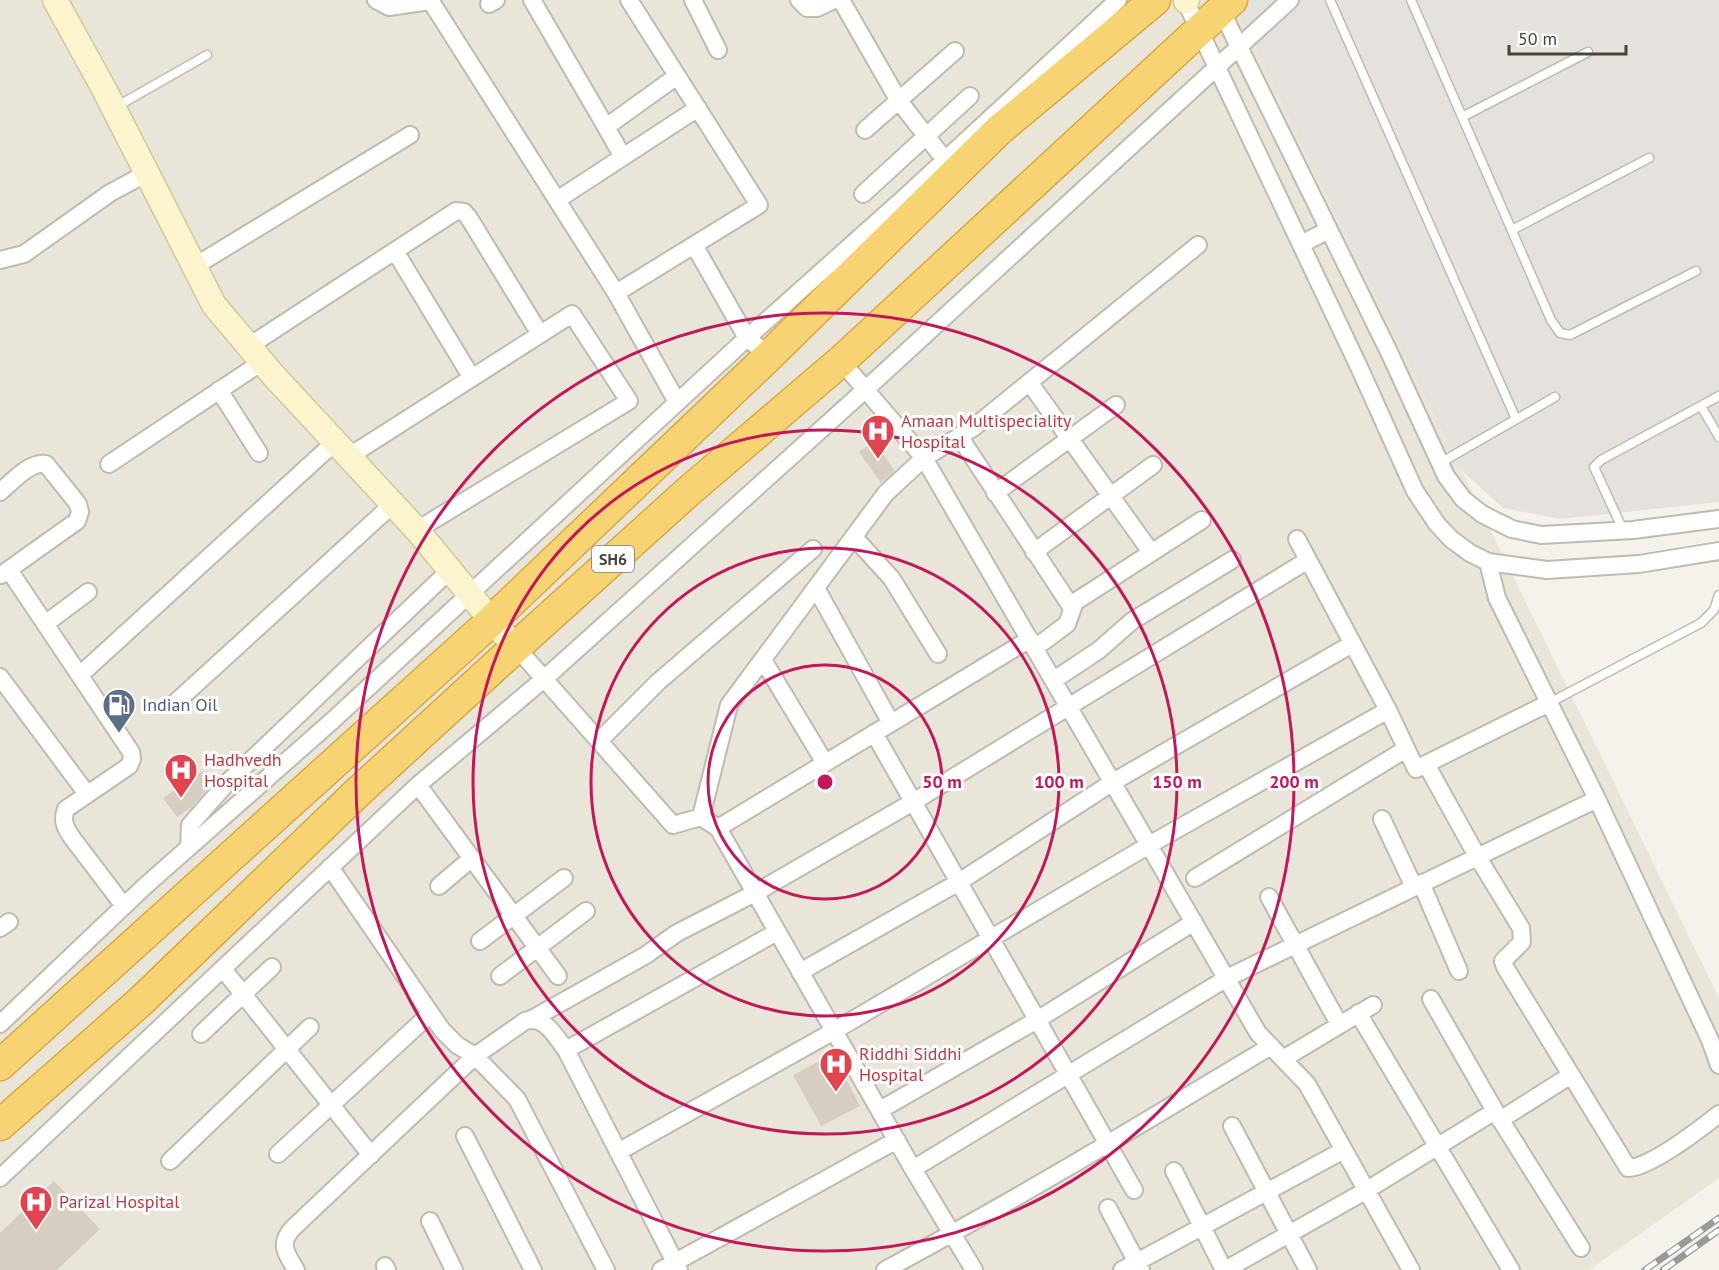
<svg xmlns="http://www.w3.org/2000/svg" width="1719" height="1270" font-family="'PT Sans',sans-serif">
<style>
.residential{fill:#e9e5d9}
.industrial{fill:#e5e1dc}
.building{fill:#d6cfc1}
.lines{fill:none;stroke-linecap:round;stroke-linejoin:round}
.lane-casing{stroke:#c0bbae;stroke-width:11}
.street-casing{stroke:#c0bbae;stroke-width:20}
.secondary-casing{stroke:#d2c89d;stroke-width:27}
.highway-casing{stroke:#d8a942;stroke-width:33}
.lane{stroke:#fff;stroke-width:8}
.street{stroke:#fff;stroke-width:16}
.secondary{stroke:#fcf4cd;stroke-width:24}
.highway{stroke:#f8d373;stroke-width:30}
.rail-casing{stroke:#999;stroke-width:7}
.rail{stroke:#fff;stroke-width:4.5;stroke-dasharray:14;stroke-linecap:butt}
.ring{fill:none;stroke:#c2185b;stroke-width:3}
.labels{text-anchor:middle;stroke-width:6;stroke-linejoin:round;paint-order:stroke}
.shield{fill:#fff;stroke:#807c74;stroke-width:1.5}
.shield-label{font-size:16px;font-weight:bold;fill:#494439}
.health-label{font-size:18px;fill:#be3a42;stroke:#fff;text-anchor:start}
.service-label{font-size:18px;fill:#4e5e75;stroke:#fff;text-anchor:start}
.centre{fill:#c2185b;stroke:#fff;stroke-width:3}
.ring-label{font-size:18px;text-anchor:middle;font-weight:bold;fill:#c2185b;stroke:#fff;stroke-width:6;stroke-linejoin:round;paint-order:stroke}
</style>
<rect width="100%" height="100%" fill="#f5f2eb"/>
<!-- residential -->
<path class="residential" d="M0,0H1232L1719,998V1178L1589,1270H0Z"/>
<!-- industrial -->
<path class="industrial" d="M1232,0H1719V502L1560,519L1503,508L1461,470Z"/>
<!-- building -->
<path class="building" d="M874,441L895,471L881,483L859,452Z
M202,771L211,785L192,807L177,817L163,798Z
M833,1054L860,1106L821,1126L793,1075Z
M54,1181L100,1229L57,1270H0V1233Z"/>
<g class="lines">
<!-- lane casing -->
<g class="lane-casing">
<path id="lane" d="M1330,0L1516,419
M1411,0L1551,320L1560,333L1570,335L1696,271
M114,108L207,55
M1462,117L1588,52
M1512,230L1649,158
M1701,406L1719,437
M1440,463L1555,397
M1623,530L1594,467L1601,460L1719,396
M1549,703L1701,623L1714,610L1719,595"/>
</g>
<!-- street casing -->
<g class="street-casing">
<path id="street" d="M376,0L389,7L430,1
M430,0L616,293L759,205L629,0
M532,0L606,127L677,76
M693,0L718,50
M799,0L807,8H817L834,0
M841,0L899,101L945,160
M1185,0L1359,367L1415,491L1437,524L1451,539L1470,553L1488,562L1547,570L1639,564L1719,551
M489,4L496,0
M1218,4L1389,352L1446,476L1463,499L1482,514L1512,529L1541,535L1633,530L1719,519
M606,127L623,157
M865,130L955,51
M863,194L970,96
M557,200L698,108
M1301,244L1329,230
M694,245L747,338L769,356
M395,251L472,378
M0,260L24,254L110,193L147,173
M195,266L410,135
M616,293L677,402
M249,346L456,211L464,212L469,218L540,334
M841,361L924,458L1258,1033L1307,1084L1411,1270
M1029,382L1151,552
M219,390L259,453
M959,436L1072,608
M348,457L572,314L629,401L417,530
M109,464L262,362
M0,492C12,482 30,461 46,464L78,504L80,512L77,521L1,575
M995,493L1116,405
M854,537L892,579L938,654
M1297,539L1388,710L1416,769L1549,703
M1034,552L1153,465
M1488,562L1497,598L1597,799L1710,1040L1719,1065
M9,570L131,752L132,759L129,766L66,809C61,821 66,829 73,839L124,906
M816,588L891,723
M45,624L88,592
M516,647L673,825L701,817L718,828L913,1169L974,1270
M1035,648L1067,624L1075,602L1202,520
M763,660L825,763
M80,675L335,442
M0,677L87,794
M1054,680L1099,650L1132,621L1232,560
M175,703L393,504
M874,733L1134,1190
M599,741L658,682L813,549
M1426,764L1477,856L1521,928L1522,942L1503,961L1505,967L1628,1168C1651,1167 1700,1129 1719,1114
M418,785L558,976
M701,817L729,705L886,493L924,458L973,428L1198,245
M1382,819L1414,887
M718,828L1030,639
M189,847L190,825L227,783L450,570
M330,867L442,1030L457,1045L475,1056L517,1099L606,1270
M1195,878L1406,749
M1421,883L1459,971
M439,886L472,858
M1269,897L1339,1024
M0,928L9,922
M480,941L564,878
M223,969L371,1155
M800,972L959,882L1113,782L1352,644
M500,976L586,911
M1431,999L1495,1111L1581,1248
M1358,1013L1511,1270
M532,1019L646,955L677,933L755,893L913,802L1308,560
M0,1024L144,887L332,721L747,338L904,198L1118,0
M201,1034L272,967
M566,1050L777,932
M1283,1059L1373,1005
M880,1110L1037,1020L1194,922
M1500,1120L1571,1075
M1232,1126L1308,1270
M465,1136L533,1270
M618,1152L834,1031L1149,845L1388,710
M278,1154L430,1014
M170,1161L310,1027
M913,1169L1227,978L1597,799
M1174,1171L1224,1270
M0,1178L418,785L544,679L866,389L1290,0
M1108,1208L1141,1270
M430,1221L454,1270
M385,1266L387,1270
M296,1270C286,1253 278,1244 293,1228L475,1056L525,1021C545,1015 555,1036 566,1050L679,1270
M661,1270L897,1140
M885,1270C1016,1200 1143,1123 1271,1046
M1122,1270L1344,1150
M1225,1270L1367,1190L1495,1111"/>
</g>
<!-- secondary casing -->
<g class="secondary-casing">
<path id="secondary" d="M55,0L104,89L214,305L273,375L417,530L491,620L516,647
M1186,1L1187,0"/>
</g>
<!-- highway casing -->
<g class="highway-casing">
<path id="highway" d="M0,1065L486,626L769,356L1000,129L1155,0
M0,1125L141,1001L358,792L516,647L690,490L841,361L1232,0"/>
</g>
<!-- lane -->
<use href="#lane" class="lane"/>
<!-- street -->
<use href="#street" class="street"/>
<!-- secondary -->
<use href="#secondary" class="secondary"/>
<!-- highway -->
<use href="#highway" class="highway"/>
<!-- rail casing -->
<g class="rail-casing">
<path id="rail" d="M1645,1270L1719,1218
M1663,1270L1719,1230"/>
</g>
<!-- rail -->
<use href="#rail" class="rail"/>
</g>
<!-- distance rings -->
<g class="ring">
<circle cx="825" cy="782" r="117"/>
<circle cx="825" cy="782" r="234"/>
<circle cx="825" cy="782" r="352"/>
<circle cx="825" cy="782" r="469"/>
</g>
<!-- icons -->
<defs>
<g id="hospital-pin" transform="scale(1.725)"><path d="M0 17L-7.5 6A9.5 9.5 0 1 1 7.5 6Z" fill="#e0444e" stroke="#fff"/><path d="M-5-5h3v3.5h4V-5h3V5h-3V1.5h-4V5h-3Z" fill="#fff"/></g>
<g id="fuel-pin" transform="scale(1.725)"><path d="M0 17L-7.5 6A9.5 9.5 0 1 1 7.5 6Z" fill="#5c6f8a" stroke="#fff"/><path d="M-5.5-6h7V0h2V4h1.3V-2.5L3-4.5l.8-.8L6-3V5H2.5V1h-1V6h-7ZM-4.2-4.7v3.2H.2V-4.7Z" fill="#fff"/></g>
</defs>
<g fill-rule="evenodd">
<use href="#hospital-pin" x="878" y="431"/>
<use href="#fuel-pin" x="119" y="705"/>
<use href="#hospital-pin" x="181" y="770"/>
<use href="#hospital-pin" x="836" y="1064"/>
<use href="#hospital-pin" x="36" y="1202"/>
</g>
<g class="labels">
<!-- shield labels -->
<rect class="shield" x="592" y="546" width="42" height="26" rx="4.5"/>
<g class="shield-label">
<text x="613" y="565">SH6</text>
</g>
<!-- health labels -->
<g class="health-label">
<text x="901" y="427">Amaan Multispeciality<tspan x="901" dy="21">Hospital</tspan></text>
<text x="204" y="766">Hadhvedh<tspan x="204" dy="21">Hospital</tspan></text>
<text x="859" y="1060">Riddhi Siddhi<tspan x="859" dy="21">Hospital</tspan></text>
<text x="59" y="1208">Parizal Hospital</text>
</g>
<!-- service labels -->
<g class="service-label">
<text x="142" y="711">Indian Oil</text>
</g>
</g>
<circle cx="825" cy="782" r="9" class="centre"/>
<g class="ring-label">
<text x="942" y="788">50 m</text>
<text x="1059" y="788">100 m</text>
<text x="1177" y="788">150 m</text>
<text x="1294" y="788">200 m</text>
</g>
<!-- scale -->
<path d="M1509 45v9h117v-9" fill="none" stroke="#494439" stroke-width="3"/>
<text x="1518" y="45" font-size="18" fill="#494439" stroke="#ffffff" stroke-width="4.5" paint-order="stroke">50 m</text>
</svg>
